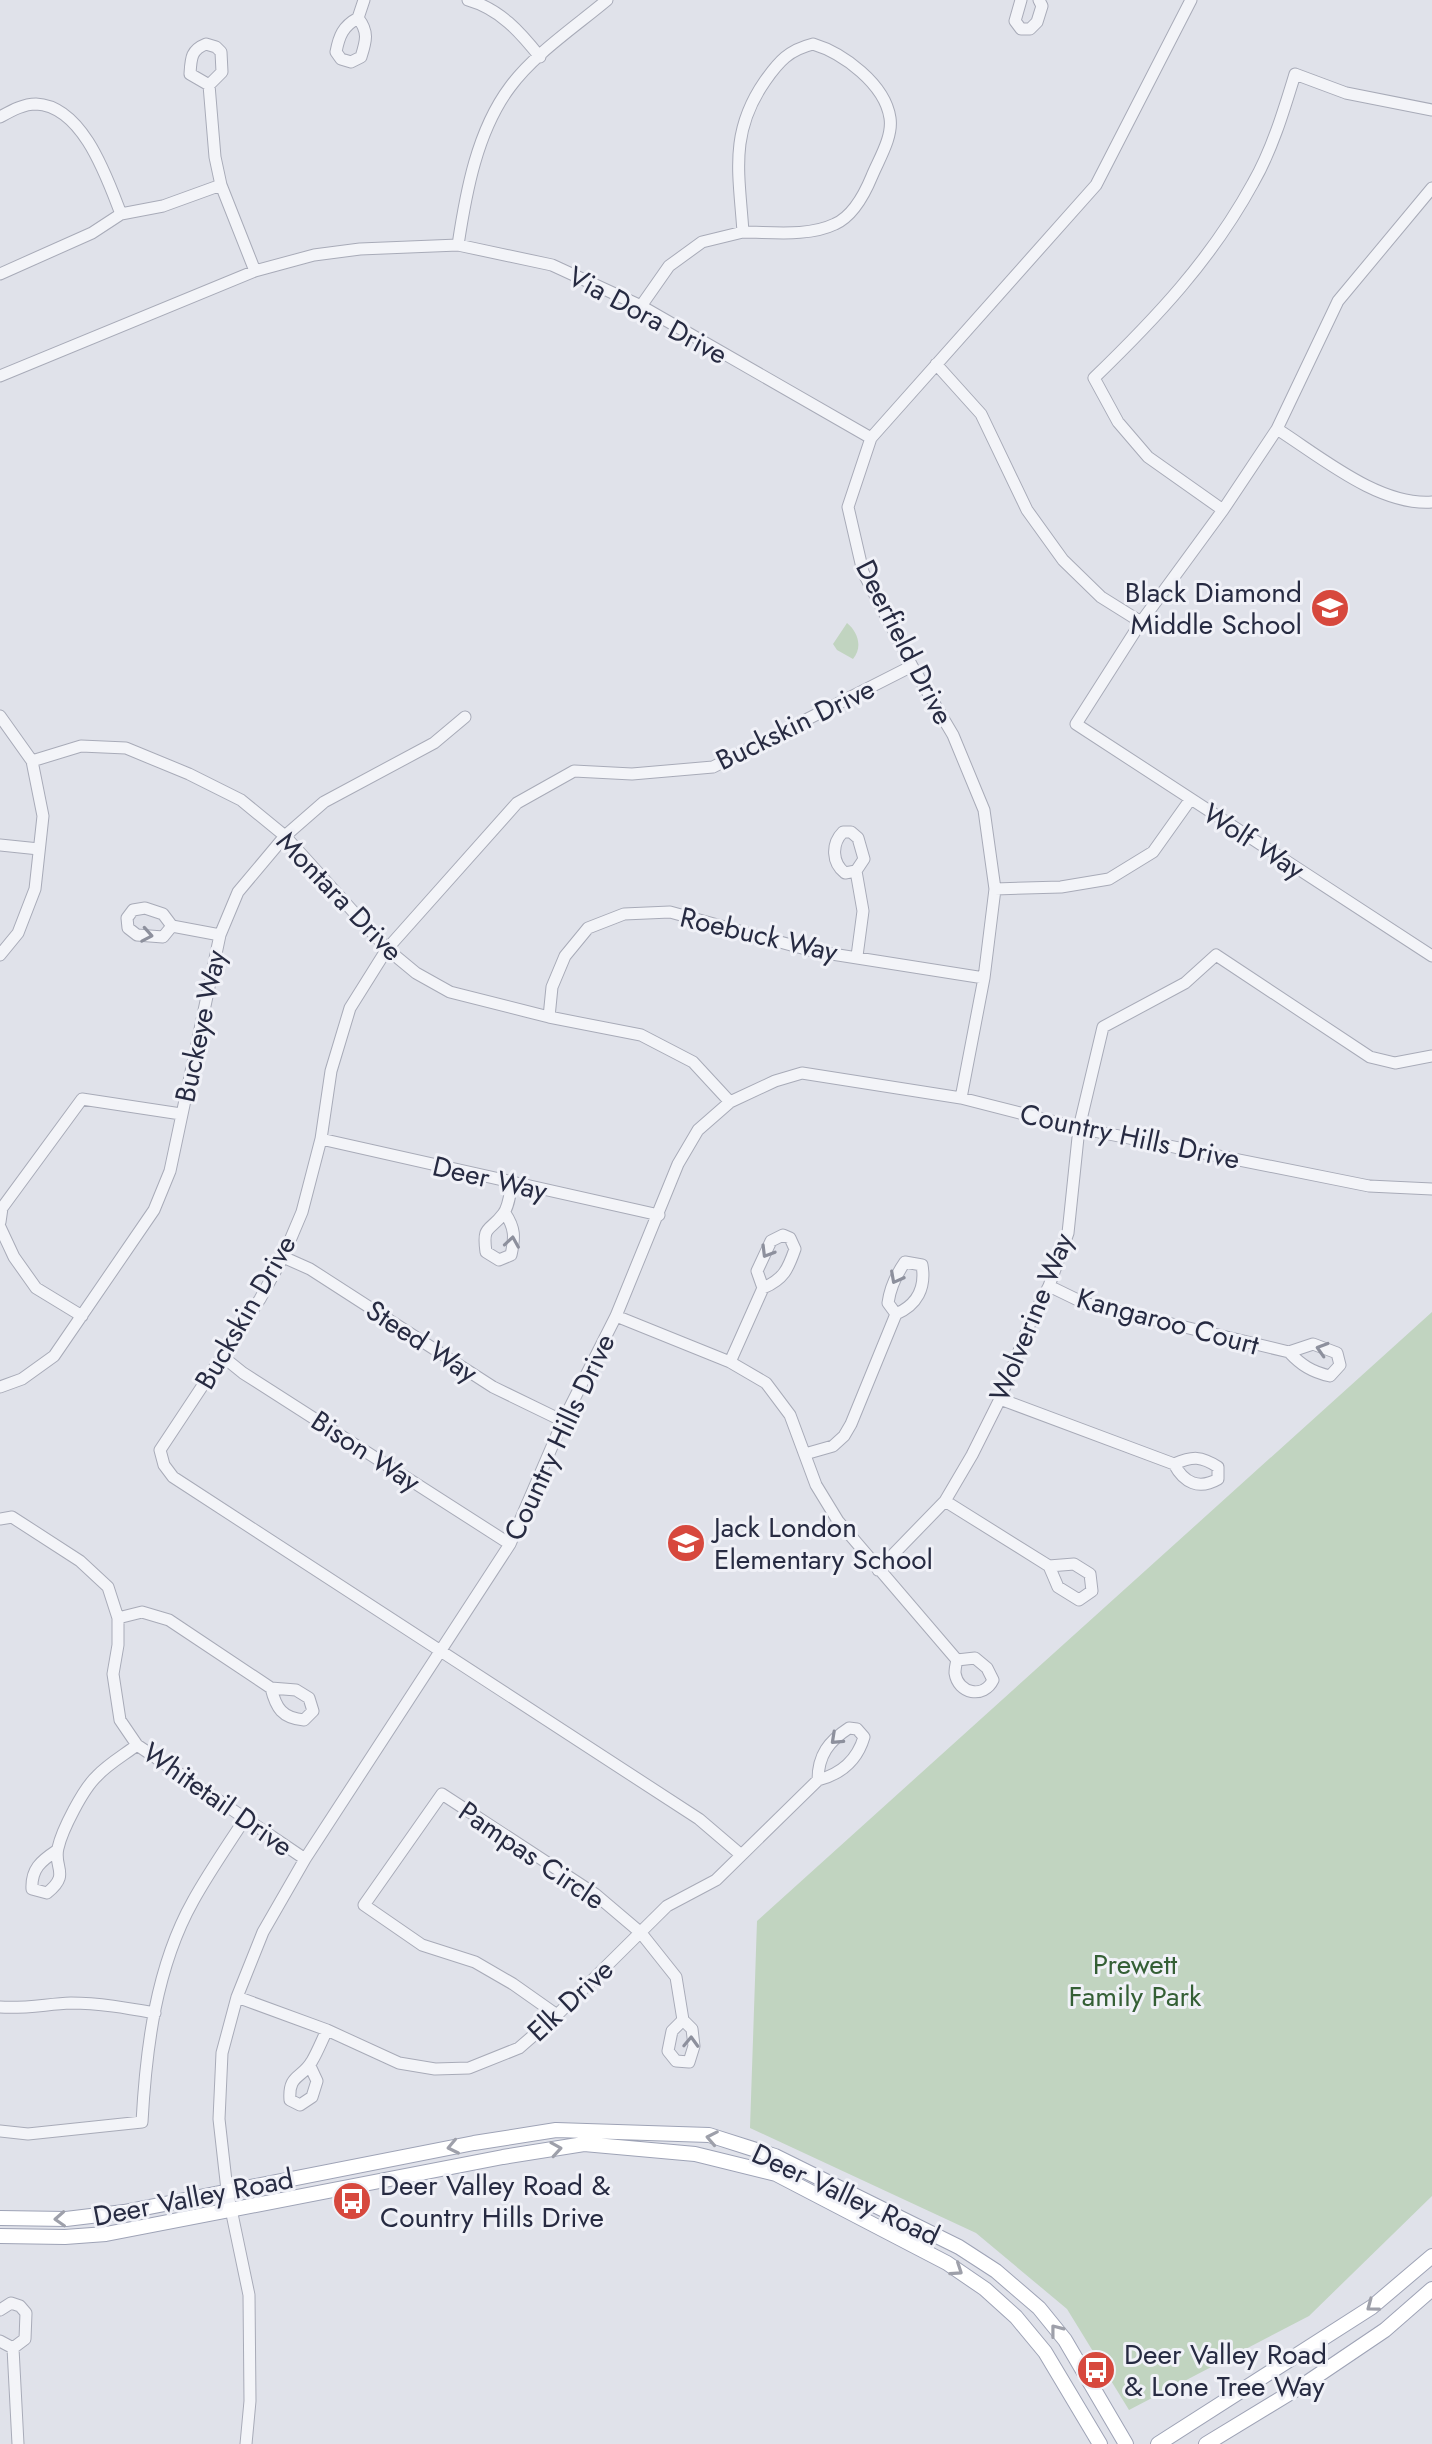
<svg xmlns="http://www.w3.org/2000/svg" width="1432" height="2444" font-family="Jost,sans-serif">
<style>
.green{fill:#c1d4c0}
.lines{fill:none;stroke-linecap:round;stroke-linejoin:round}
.minor-casing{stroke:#a8abb8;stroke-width:13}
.major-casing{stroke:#9ea3b6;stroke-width:16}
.minor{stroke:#f3f4f8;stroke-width:11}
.major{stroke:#fff;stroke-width:14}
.oneway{stroke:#8d909d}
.oneway2{stroke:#9ea0aa}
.labels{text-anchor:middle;stroke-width:6;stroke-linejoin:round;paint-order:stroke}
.street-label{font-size:28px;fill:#272b42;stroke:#f0f1f7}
.poi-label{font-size:28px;fill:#272b42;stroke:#f0f1f7;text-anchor:start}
.park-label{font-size:28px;fill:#345f35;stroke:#f0f1f7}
</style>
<rect width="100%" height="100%" fill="#e0e2ea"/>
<!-- green -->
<path class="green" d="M847,623C858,632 863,647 853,659L837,650L833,644Z
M1432,1312V2196L1309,2316L1129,2410L1067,2309L976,2233L750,2128L757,1921Z"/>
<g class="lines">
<!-- minor casing -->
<g class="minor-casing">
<path id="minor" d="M468,0C500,9 520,32 540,57
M1021,0L1015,21L1021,29H1030L1037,22L1042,6L1039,0
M358,18C369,32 366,41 361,57L351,62L341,59L336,52C339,36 343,26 358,18Z
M358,18L364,0
M206,44L216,47L221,52L222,72L209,85L190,74C191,58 191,50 206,44Z
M813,44C843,53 885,84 890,118C893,137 879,159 872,176C865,193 853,216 835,224C808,237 772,232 743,232C739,173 729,133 765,81C779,61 789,50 813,44Z
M209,85L215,157L221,185L255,271
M0,117C11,111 23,104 36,104C83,106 107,178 121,214
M1432,188L1338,301L1277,429L1223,510L1141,622L1076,724L1432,956
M458,245C466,192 477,131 510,87C533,55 576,26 607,0
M0,274L92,233L121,214L163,206L221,185
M641,306L669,266L702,242L743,232
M936,364L981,414L1027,510L1063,560L1101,597L1141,622
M0,376L255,271L314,255L360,249L458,245L552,265L641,306L871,438
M1277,429C1321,457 1379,506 1432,502
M1223,510L1148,457L1118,422L1094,378C1156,318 1211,260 1253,183C1272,150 1284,110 1295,74L1346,93L1432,110
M0,716L32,761L43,816L35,889L18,933L0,955
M32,761L81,746L126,748L189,774L241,800L285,836L387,949L416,973L450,992L549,1017L641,1035L693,1062L730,1102
M0,845L39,849
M856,871L845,873C832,863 831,844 843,832H851L858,838L864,859L856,871L863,911L857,956
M995,889L1061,887L1109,879L1153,852L1190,800
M172,926L163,937L137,935L128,928L127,918L133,910L145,908L163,914L172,926L220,935
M549,1017L552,987L565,956L588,928L624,914L670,912L813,951L984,978
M961,1098L984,978L995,889L984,810L953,735L912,666L863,572L848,507L871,438L1096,185L1191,0
M321,1139L659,1215
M505,1213C515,1228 515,1237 511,1255L499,1260L486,1252C482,1224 490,1232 503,1214C509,1207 510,1192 512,1183
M0,1222L2,1208L82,1099L181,1114
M0,1227L14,1257L36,1288L82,1316
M283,1257L310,1269L493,1387L563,1421
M1049,1286L1084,1303L1289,1352C1301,1365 1312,1372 1330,1376L1340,1365L1337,1353L1313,1344L1289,1352
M616,1316L730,1362L766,1383L790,1415L816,1485L838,1521L957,1660C956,1664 955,1669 955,1673C958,1694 984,1699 993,1680L987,1668L975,1658L957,1660
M222,1356L243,1373L510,1544
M730,1362L763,1288C784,1279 788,1269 795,1249L790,1238L783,1235L771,1241L757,1271L763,1288
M0,1387L22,1379L54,1356L154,1210L170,1171L220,935L238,892L285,836L324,802L434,743L465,717
M1000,1399L1174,1464C1184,1483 1199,1490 1218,1479V1467C1201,1456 1193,1456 1174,1464
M805,1454L833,1446L844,1436L851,1424L896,1314C917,1305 926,1288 922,1265L905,1262C896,1275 890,1288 888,1303L896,1314
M945,1501L1049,1566L1058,1587L1079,1600L1092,1591L1090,1574L1074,1564L1049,1566
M0,1519L12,1517L80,1561L108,1587L118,1618V1645L113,1674L120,1720L137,1745L305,1859
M878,1570L945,1501L972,1455L1000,1399L1032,1318L1049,1286L1068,1233L1079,1128L1103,1027L1185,983L1216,955L1370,1057L1395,1063L1432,1056
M118,1618L142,1612L169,1620L271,1688L296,1690L309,1698L313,1711L304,1720C282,1718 276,1708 271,1688
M56,1851C41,1861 31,1869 32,1889L47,1893C71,1874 53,1868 58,1848C62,1830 83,1789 97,1776C108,1764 124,1755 137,1745
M740,1854L699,1819L173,1477L164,1465L160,1450L260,1299L283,1257L302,1212L321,1139L331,1071L350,1008L387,949L517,803L574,771L632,774L713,767L912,666
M237,1997L327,2030L399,2063L435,2069L469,2068L519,2048L557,2015L667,1906L716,1880L818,1780C841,1774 857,1761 864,1737L857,1729L849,1728C829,1741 818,1755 818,1780
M0,2007C24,2009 47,2004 71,2003C99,2003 127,2008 155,2013
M557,2015L513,1984L475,1962L422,1945L364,1905L442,1794L595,1894L641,1933L676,1977L683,2020L692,2029L694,2046L689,2062L676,2061L668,2051L672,2031L683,2020
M310,2066L317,2081L312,2097L300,2105L290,2100C288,2074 302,2079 312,2061C318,2051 322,2040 327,2030
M0,2131L28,2134L142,2122C146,2048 156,1967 193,1901C209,1872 228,1845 246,1817
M0,2310L11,2303L20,2306L26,2313L25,2339L13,2348
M0,2341L13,2348
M13,2348L18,2444
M246,2444L250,2401L249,2295L227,2190L219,2119L222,2053L237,1997L263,1932L305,1859L510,1544L563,1421L616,1316L678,1164L698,1130L730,1102L775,1081L802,1073L961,1098L1079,1128L1369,1186L1432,1189"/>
</g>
<!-- major casing -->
<g class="major-casing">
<path id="major" d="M0,2218L66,2219L124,2212L474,2143L556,2130L709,2135L775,2156L959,2247L996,2271L1039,2308L1065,2340L1126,2444
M0,2236L65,2237L106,2234L503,2157L584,2144L695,2154L776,2174L947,2263L985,2289L1016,2317L1045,2352L1100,2444
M1158,2444L1372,2307L1432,2256
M1206,2444L1308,2382L1385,2330L1432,2289"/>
</g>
<!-- minor -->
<use href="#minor" class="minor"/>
<!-- major -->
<use href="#major" class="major"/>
</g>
<!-- one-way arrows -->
<defs><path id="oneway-chevron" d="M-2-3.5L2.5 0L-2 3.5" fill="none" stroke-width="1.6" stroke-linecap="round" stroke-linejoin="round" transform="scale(2)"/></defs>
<g class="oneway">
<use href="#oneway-chevron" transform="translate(147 935) rotate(10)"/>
<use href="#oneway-chevron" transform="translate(512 1242) rotate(-81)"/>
<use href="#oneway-chevron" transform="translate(767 1252) rotate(121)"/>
<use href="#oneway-chevron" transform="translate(896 1278) rotate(118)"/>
<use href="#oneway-chevron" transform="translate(1322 1349) rotate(-163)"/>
<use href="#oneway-chevron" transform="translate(836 1739) rotate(137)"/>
<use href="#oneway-chevron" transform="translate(691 2042) rotate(-88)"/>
</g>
<g class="oneway2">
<use href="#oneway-chevron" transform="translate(712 2138) rotate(-169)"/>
<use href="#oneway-chevron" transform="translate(453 2147) rotate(168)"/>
<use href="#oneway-chevron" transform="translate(556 2149) rotate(-9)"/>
<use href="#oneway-chevron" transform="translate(60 2219) rotate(177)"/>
<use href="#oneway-chevron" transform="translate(957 2270) rotate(34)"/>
<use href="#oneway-chevron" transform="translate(1372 2306) rotate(143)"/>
<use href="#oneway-chevron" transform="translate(1056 2330) rotate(-128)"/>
</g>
<!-- icons -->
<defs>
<g id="school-disc" transform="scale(2)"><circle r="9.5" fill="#d7483d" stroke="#f0f1f7"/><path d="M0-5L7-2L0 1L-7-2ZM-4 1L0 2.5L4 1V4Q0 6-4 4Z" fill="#fff"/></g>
<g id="bus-disc" transform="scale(2)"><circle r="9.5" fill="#d7483d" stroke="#f0f1f7"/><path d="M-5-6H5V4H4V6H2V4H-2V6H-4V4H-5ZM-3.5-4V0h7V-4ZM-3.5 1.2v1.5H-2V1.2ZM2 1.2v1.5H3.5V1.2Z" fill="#fff"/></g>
</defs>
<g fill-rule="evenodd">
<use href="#school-disc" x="1330" y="608"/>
<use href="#school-disc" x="686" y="1543"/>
<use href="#bus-disc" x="352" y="2201"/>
<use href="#bus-disc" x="1096" y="2370"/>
</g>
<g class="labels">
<!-- street labels -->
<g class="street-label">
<text transform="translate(648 315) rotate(28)" y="10">Via Dora Drive</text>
<text transform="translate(905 642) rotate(63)" y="10">Deerfield Drive</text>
<text transform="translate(795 724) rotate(-26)" y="10">Buckskin Drive</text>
<text transform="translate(1254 841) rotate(33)" y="10">Wolf Way</text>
<text transform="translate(340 896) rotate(46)" y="10">Montara Drive</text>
<text transform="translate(759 934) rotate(13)" y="10">Roebuck Way</text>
<text transform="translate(200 1026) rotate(-78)" y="10">Buckeye Way</text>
<text transform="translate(1130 1136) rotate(12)" y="10">Country Hills Drive</text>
<text transform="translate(490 1178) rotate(13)" y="10">Deer Way</text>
<text transform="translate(245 1312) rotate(-60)" y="10">Buckskin Drive</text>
<text transform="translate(1031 1317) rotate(-68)" y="10">Wolverine Way</text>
<text transform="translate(1168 1321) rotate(15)" y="10">Kangaroo Court</text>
<text transform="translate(422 1341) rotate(33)" y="10">Steed Way</text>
<text transform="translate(559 1437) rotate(-65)" y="10">Country Hills Drive</text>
<text transform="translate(366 1451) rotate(33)" y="10">Bison Way</text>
<text transform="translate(218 1799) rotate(35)" y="10">Whitetail Drive</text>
<text transform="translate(532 1855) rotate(34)" y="10">Pampas Circle</text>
<text transform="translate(570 2000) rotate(-43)" y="10">Elk Drive</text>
<text transform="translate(846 2194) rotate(25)" y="10">Deer Valley Road</text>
<text transform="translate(193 2197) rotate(-11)" y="10">Deer Valley Road</text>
</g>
<!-- poi labels -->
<g class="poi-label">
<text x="1302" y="602" text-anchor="end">Black Diamond<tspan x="1302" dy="32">Middle School</tspan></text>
<text x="714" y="1537">Jack London<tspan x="714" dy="32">Elementary School</tspan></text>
<text x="380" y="2195">Deer Valley Road &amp;<tspan x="380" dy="32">Country Hills Drive</tspan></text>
<text x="1124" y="2364">Deer Valley Road<tspan x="1124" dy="32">&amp; Lone Tree Way</tspan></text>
</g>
<!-- park labels -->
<g class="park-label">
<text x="1135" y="1974">Prewett<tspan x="1135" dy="32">Family Park</tspan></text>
</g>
</g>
</svg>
